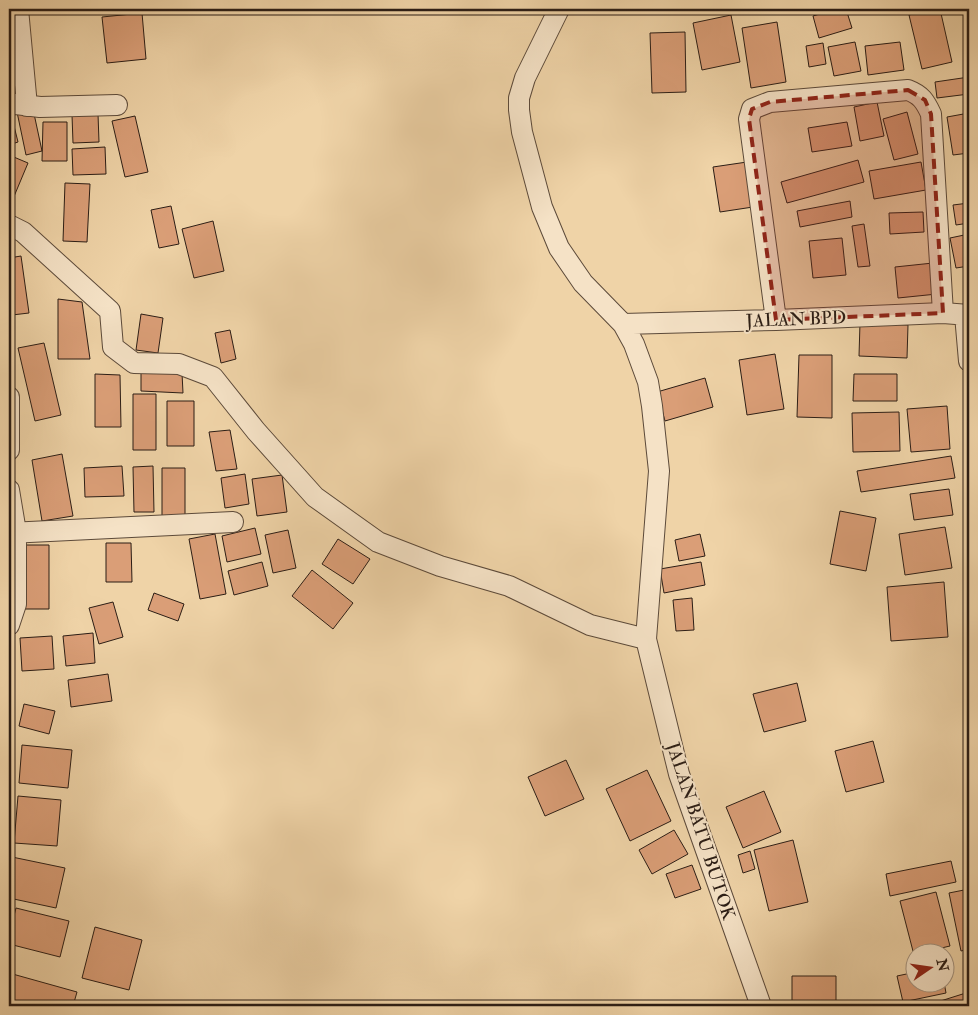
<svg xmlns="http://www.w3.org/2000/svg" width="978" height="1015" font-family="'IM FELL Double Pica',serif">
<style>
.building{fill:#da9e77;stroke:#2b1d15}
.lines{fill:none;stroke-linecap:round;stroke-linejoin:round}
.street-casing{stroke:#5c4a3a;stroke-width:22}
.street{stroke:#f5e2c6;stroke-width:20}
.marked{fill:#8f2418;fill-opacity:0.2;stroke:#8f2418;stroke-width:4;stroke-dasharray:10 6;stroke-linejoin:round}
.labels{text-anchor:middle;stroke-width:4;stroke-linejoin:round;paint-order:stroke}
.street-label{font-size:18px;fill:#2b1d15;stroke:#f5e2c6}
</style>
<rect width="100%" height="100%" fill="#efd3a7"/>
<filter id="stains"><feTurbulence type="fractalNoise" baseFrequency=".004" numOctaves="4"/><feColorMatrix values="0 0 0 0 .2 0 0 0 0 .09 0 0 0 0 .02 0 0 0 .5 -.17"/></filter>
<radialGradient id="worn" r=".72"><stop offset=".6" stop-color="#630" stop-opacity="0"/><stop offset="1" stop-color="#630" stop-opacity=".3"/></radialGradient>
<!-- building -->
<path class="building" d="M836,9H846L852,28L819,38L813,16Z
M934,9H940L952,62L922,69L909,15Z
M142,13L146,59L107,63L102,17Z
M731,15L740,62L702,70L693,23Z
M777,22L786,82L751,88L742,28Z
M685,32L686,92L652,93L650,33Z
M9,33L15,63L9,65Z
M855,42L861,71L834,76L828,47Z
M900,42L904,70L868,75L865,46Z
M823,43L826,64L809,67L806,46Z
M969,77V94L937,98L935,82Z
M877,102L884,136L860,141L854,107Z
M33,109L42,151L26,155L17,112Z
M9,110H10L18,142L9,145Z
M907,112L918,154L894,160L883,119Z
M969,113V153L953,155L947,117Z
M98,114L99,142L73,143L72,115Z
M135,116L148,172L125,177L112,121Z
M43,122H67V161H42Z
M847,122L852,146L812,152L808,128Z
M105,147L106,174L73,175L72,149Z
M9,155L28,163L10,206L9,205Z
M858,160L864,182L787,203L781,182Z
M747,162L753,207L720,212L713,167Z
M921,162L926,190L874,199L869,171Z
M65,183L90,184L87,242L63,241Z
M850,201L852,217L800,227L797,211Z
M969,203V223L956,225L953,205Z
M171,206L179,244L159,248L151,210Z
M923,212L924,232L890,234L889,213Z
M213,221L224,271L194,278L182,229Z
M864,224L870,266L858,267L852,226Z
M969,234V266L956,268L950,238Z
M842,238L846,275L813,278L809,241Z
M21,256L29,313L12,315L9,295V258Z
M933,263L937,294L898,298L895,267Z
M58,299L82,302L90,359H58Z
M141,314L163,318L158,353L136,350Z
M860,323L908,325L907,358L859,356Z
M230,330L236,359L221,363L215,333Z
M44,343L61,415L35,421L18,348Z
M775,354L784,409L747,415L739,360Z
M799,355H832V418L797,417Z
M141,372L182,373L183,393L141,391Z
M95,374L120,375L121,427H95Z
M854,374H897V401H853Z
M705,378L713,407L665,421L657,392Z
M133,394H156V450H133Z
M167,401H194V446H167Z
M947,406L950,449L911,452L907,409Z
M899,412L900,451L853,452L852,413Z
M230,430L237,469L216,471L209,432Z
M62,454L73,516L42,521L32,460Z
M951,456L955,478L861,492L857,471Z
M122,466L124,496L85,497L84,468Z
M153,466L154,512H134L133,467Z
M162,468H185V517H162Z
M245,474L249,504L225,508L221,478Z
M282,475L287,512L257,516L252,479Z
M949,489L953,515L914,520L910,494Z
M840,511L876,518L866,571L830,564Z
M945,527L952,568L905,575L899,534Z
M255,528L261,554L227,562L222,536Z
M288,530L296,568L273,573L265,535Z
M215,534L226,594L200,599L189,539Z
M700,534L705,556L679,561L675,540Z
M338,539L370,559L353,584L322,564Z
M106,543H131L132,582H106Z
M20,545H49V609H20Z
M262,562L268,586L234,595L228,571Z
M701,562L705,585L664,593L660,569Z
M312,570L353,603L333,629L292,596Z
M944,582L948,637L891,641L887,587Z
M154,593L184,604L178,621L148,610Z
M692,598L694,630L676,631L673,600Z
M113,602L123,637L99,644L89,608Z
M93,633L95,663L66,666L63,636Z
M52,636L54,669L22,671L20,638Z
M108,674L112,701L71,707L68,680Z
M797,683L806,721L764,732L753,694Z
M24,704L55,711L49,734L19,726Z
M873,741L884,782L846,792L835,751Z
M22,745L72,750L68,788L19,783Z
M566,760L584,799L545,816L528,777Z
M647,770L671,821L630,841L606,789Z
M764,791L781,832L743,848L726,807Z
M18,796L61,800L57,846L14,843Z
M674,830L688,854L652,874L639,850Z
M793,840L808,902L769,911L754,850Z
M750,851L755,869L743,873L738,855Z
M12,857L65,868L56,908L9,898V875Z
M951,861L956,882L890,896L886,874Z
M692,865L701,889L675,898L666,874Z
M969,889V949L961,951L949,893Z
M936,892L950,946L924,952H916L914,955L900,901Z
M16,908L69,921L60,957L9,944V935Z
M95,927L142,940L129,990L82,978Z
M916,972V982H944L946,993L903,1002L897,976Z
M9,973L77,992L73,1006H9Z
M792,976H836V1006H792Z
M969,992V1006H931V1004Z"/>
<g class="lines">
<!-- street casing -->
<g class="street-casing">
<path id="street" d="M18,9L27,106
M559,9L525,78L519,98V110L522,132L542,207L559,248L583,283L623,324L634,344L648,382L652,406L659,471L646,639L679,774L761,1006
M9,105L16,104L40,107L117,105
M9,225L23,232L110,311L113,347L134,363L179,364L213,377L256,431L315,497L378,542L440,566L509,586L590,625L646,639
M965,315L969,361
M776,320L749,119L752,109L770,102L908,90C921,95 925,101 931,114L943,313
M623,324L776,320L943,313L969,315
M9,397V450
M9,490L16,532V604L9,625
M9,533L233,522"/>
</g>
<!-- street -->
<use href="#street" class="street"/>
</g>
<!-- marked area -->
<path class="marked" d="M908,90L925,100L931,114L943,313L776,320L749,119L752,109L770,102Z"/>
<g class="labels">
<!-- street labels -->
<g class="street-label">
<text transform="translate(796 319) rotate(-2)" y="6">JALAN BPD</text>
<text transform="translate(701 831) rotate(72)" y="6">JALAN BATU BUTOK</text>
</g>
</g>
<!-- margin -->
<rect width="978" height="1015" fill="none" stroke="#efd3a7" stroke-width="30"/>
<rect x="10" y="10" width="958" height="995" fill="none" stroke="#2b1d15" stroke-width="2.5"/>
<rect x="15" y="15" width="948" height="985" fill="none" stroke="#2b1d15"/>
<!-- north arrow -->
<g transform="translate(930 968) rotate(77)"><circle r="24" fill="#f5e2c6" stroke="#a4937f"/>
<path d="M0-4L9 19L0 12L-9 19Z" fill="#8f2418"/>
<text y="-8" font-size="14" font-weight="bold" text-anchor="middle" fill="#2b1d15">N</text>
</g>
<rect width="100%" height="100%" filter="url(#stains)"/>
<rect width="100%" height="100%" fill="url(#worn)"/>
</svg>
